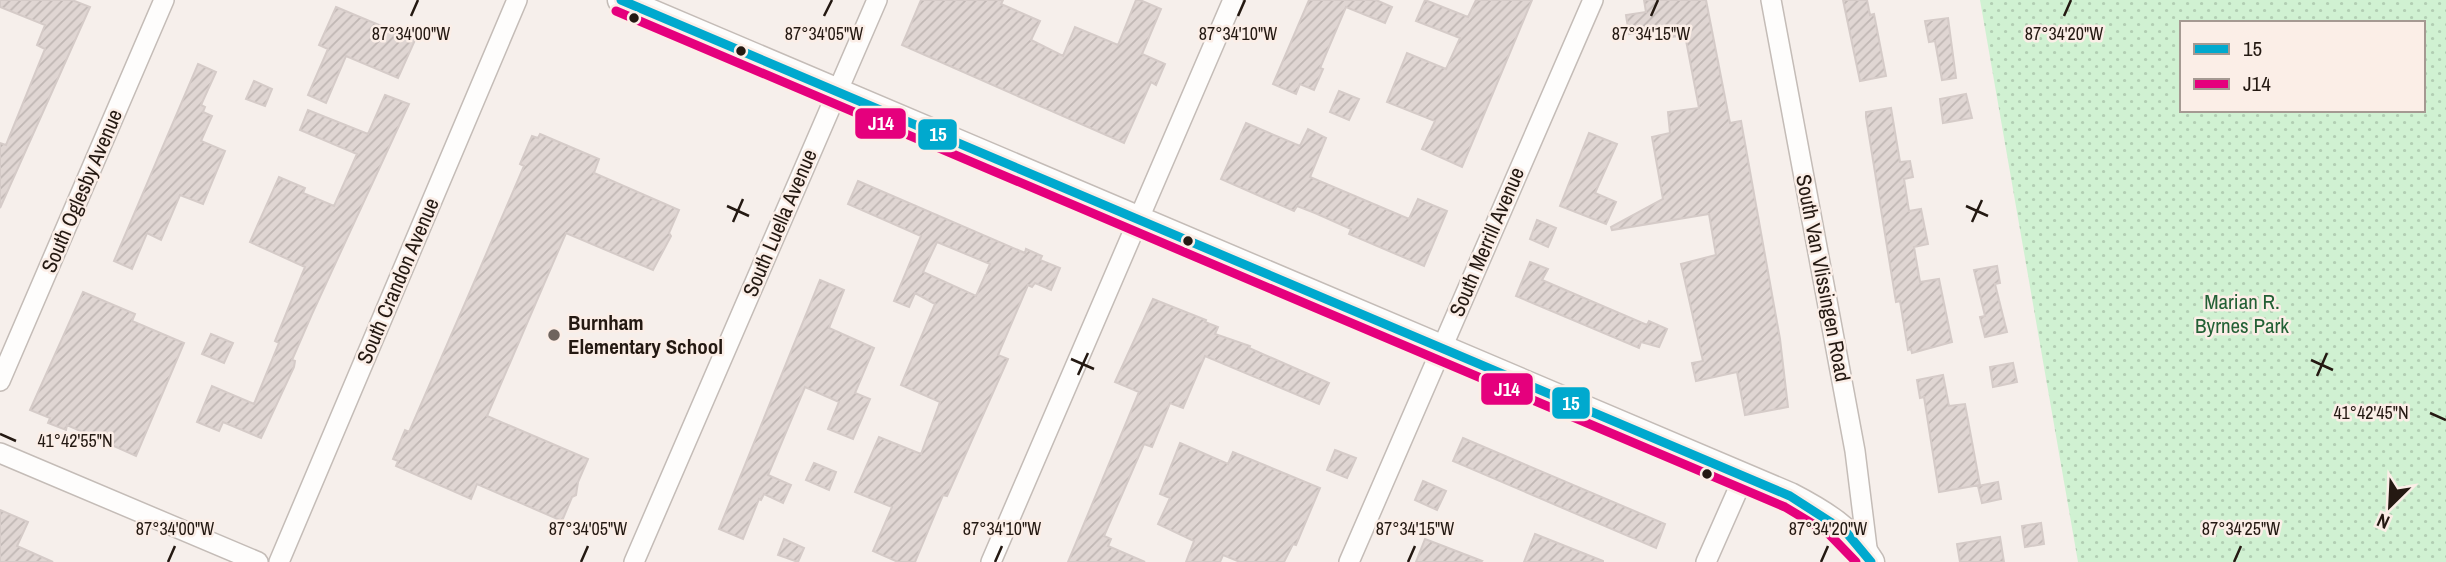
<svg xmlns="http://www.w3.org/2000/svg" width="2446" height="562" font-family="'Archivo Narrow',sans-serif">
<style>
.park{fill:url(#park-dots);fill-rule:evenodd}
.building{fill:url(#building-hatch);stroke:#d5cbc8;stroke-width:2;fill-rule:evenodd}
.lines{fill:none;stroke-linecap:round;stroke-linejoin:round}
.minor-casing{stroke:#c4bcb7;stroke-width:22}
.secondary-casing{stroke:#c4bcb7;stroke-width:29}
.minor{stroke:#fefdfc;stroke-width:19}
.secondary{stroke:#fefdfc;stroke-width:26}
.bus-1-casing{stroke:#fbeee7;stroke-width:14}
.bus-2-casing{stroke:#fbeee7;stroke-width:14}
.bus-1{stroke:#00a9ce;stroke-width:9}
.bus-2{stroke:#e5007d;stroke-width:9}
.ticks{fill:none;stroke:#241912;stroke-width:2.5}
.bus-dot{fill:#241912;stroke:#fbeee7;stroke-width:2.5}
.poi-dot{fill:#6e645e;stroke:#fbeee7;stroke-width:2.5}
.labels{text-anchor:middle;stroke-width:5;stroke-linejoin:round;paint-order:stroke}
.street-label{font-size:21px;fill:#241912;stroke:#fbeee7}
.park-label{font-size:21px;fill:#236035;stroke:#fbeee7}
.poi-label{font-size:21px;font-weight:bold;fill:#241912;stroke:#fbeee7;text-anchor:start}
.ticks-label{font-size:18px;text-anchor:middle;fill:#241912;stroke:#fbeee7;stroke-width:5;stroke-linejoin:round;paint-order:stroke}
.line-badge{stroke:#fbeee7;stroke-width:2.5}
.badge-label{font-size:19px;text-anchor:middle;font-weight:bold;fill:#fff}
</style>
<defs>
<pattern id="park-dots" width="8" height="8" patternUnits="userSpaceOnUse" patternTransform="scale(1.75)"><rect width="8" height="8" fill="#d0f1d2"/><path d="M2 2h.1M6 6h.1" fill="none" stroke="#b2ceb3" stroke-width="1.8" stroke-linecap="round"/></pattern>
<pattern id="building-hatch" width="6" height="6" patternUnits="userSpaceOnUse" patternTransform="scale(1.75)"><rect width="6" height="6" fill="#e0d6d3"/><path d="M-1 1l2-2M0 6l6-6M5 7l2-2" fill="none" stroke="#c0b7b4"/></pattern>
</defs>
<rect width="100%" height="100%" fill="#f6efeb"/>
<!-- park -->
<path class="park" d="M1980,0H2446V562H2078ZM2182,23H2423V110H2182Z"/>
<!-- building -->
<path class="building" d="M0,0H72L90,7L0,208V143L6,145L45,49L37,45L45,25L0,7Z
M921,0H1003L1001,4L1040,21L1031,40L1063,56L1075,27L1118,45L1136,0H1140L1161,9L1142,54L1165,64L1156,85L1151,82L1124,143L902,45Z
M1309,0H1376L1392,7L1385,23L1346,7L1320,68L1323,69L1314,90L1300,84L1296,94L1273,84Z
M1425,0L1468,17L1476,0H1532L1462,167L1422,149L1435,121L1387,102L1407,53L1446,69L1460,38L1416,21Z
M1644,0H1706L1730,123L1741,121L1780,339L1788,407L1745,415L1737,372L1696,381L1692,363L1703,361L1681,264L1716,255L1709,214L1612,230L1611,227L1663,199L1652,137L1670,133L1668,112L1699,108L1685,35L1671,37L1670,27L1629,34L1626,15L1646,12Z
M1843,0H1867L1870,15L1874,14L1886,76L1860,81Z
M336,7L415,40L398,78L346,56L326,103L308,95L328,49L319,45Z
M1948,18L1956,78L1942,80L1935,41L1929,42L1925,21Z
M198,64L216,72L201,105L205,107L203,112L212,116L201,141L225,151L203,204L180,195L161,240L147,233L132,269L114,261Z
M254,81L272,89L265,106L246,99Z
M1339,91L1359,99L1349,120L1330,112Z
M1966,94L1972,118L1943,123L1940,99Z
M385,95L409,104L312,314L292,360L295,361L294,367L261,438L223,422L219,431L197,422L212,386L254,404L279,343L275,341L305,267L250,242L279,177L305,188L303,193L334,206L357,154L300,130L308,110L368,134Z
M1891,108L1900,162L1910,161L1913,177L1904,179L1909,211L1921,209L1928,244L1914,247L1920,282L1939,279L1952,342L1912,353L1911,349L1908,350L1900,301L1896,302L1866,117V112Z
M1246,123L1300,146L1308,129L1326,138L1310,177L1409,219L1418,199L1447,211L1424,266L1349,234L1351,229L1315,213L1297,206L1294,211L1221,179Z
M1589,133L1617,144L1595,193L1616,202L1606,224L1560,206Z
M540,134L599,159L594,173L679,210L669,233L671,236L653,270L566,233L487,416L588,459L578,482L576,495L572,497L562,521L477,484L471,499L396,466L398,461L393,459L405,430L409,432L466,301L524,166L520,164L532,136L538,138Z
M858,181L1025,253L1026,249L1042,256L1040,260L1060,268L1051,290L1035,283L1032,287L1028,285L998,355L1008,359L947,496L943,495L915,562H898L873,551L892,507L855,492L879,437L921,454L940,402L901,385L935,304L915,293L909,307L894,301L921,236L848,204ZM937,242L990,264L976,296L923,272Z
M1537,220L1556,228L1548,247L1530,239Z
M1530,262L1548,269L1542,280L1647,325L1649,321L1667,329L1659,347L1641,342L1639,348L1516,296Z
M1997,266L2000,283L1995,284L2007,332L1985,337L1980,317L1985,316L1974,270Z
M820,280L844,290L829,328L874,348L855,393L870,399L853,439L828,429L839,402L805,387L768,475L791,485L783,503L764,494L761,500L759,499L743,539L719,529Z
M83,292L135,314L132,321L184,343L136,456L67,425L66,430L48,423L50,418L30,410Z
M1153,299L1206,320L1205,322L1218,327L1215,334L1250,346L1249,348L1329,383L1319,404L1205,356L1183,408L1170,403L1152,447L1144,444L1104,536L1111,539L1108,546L1145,562H1068L1139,392L1115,382Z
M211,334L233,343L224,363L202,354Z
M2013,363L2017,382L1993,387L1990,367Z
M1943,375L1949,406L1965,404L1980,485L1939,492L1924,397L1920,398L1917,380Z
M1463,438L1665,524L1656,548L1453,461Z
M1180,443L1228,464L1233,452L1320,488L1296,545L1293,544L1284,562H1240L1223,555L1220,562H1186L1194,541L1158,524L1170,498L1160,494Z
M1335,450L1356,458L1347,478L1327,470Z
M814,463L836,472L829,490L806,480Z
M1423,481L1446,491L1437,510L1415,500Z
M1998,482L2001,499L1982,503L1978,486Z
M0,510L28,522L17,546L53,562H0Z
M2041,523L2044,544L2025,547L2022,526Z
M1535,534L1603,561V562H1524Z
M2000,537L2004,562H1960L1957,544Z
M784,539L804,548L798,562L778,555Z
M1425,539L1482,561L1481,562H1416Z"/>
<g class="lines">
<!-- minor casing -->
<g class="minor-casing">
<path id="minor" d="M1771,0L1855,451L1868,556
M0,381L164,0
M0,453L258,562
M279,562L517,0
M634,562L877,0
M991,562L1233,0
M1349,562L1593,0
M1706,562L1744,476"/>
</g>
<!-- secondary casing -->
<g class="secondary-casing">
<path id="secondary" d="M621,0L1790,496C1821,512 1853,531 1871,562"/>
</g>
<!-- minor -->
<use href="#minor" class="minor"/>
<!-- secondary -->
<use href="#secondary" class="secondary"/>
<!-- bus-1 casing -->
<g class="bus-1-casing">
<path id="bus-1" d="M621,0L1790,496L1846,532L1871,562"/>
</g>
<!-- bus-2 casing -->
<g class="bus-2-casing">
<path id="bus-2" d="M616,11L1785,507L1828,533L1856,562"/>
</g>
<!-- bus-1 -->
<use href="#bus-1" class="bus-1"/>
<!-- bus-2 -->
<use href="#bus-2" class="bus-2"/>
</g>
<!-- ticks -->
<path class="ticks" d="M411,16L418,0M824,16L832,0M1238,16L1245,0M1651,16L1658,0M2064,16L2071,0M727,206L749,216M1966,206L1988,216M733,222L743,199M1972,222L1982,200M1071,359L1094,369M2311,360L2333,370M1078,375L1088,353M2317,376L2327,353M2430,413L2446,420M0,434L16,441M168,562L175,546M581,562L588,546M995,562L1002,546M1408,562L1415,546M1821,562L1828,546M2234,562L2241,546"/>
<!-- markers -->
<g class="bus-dot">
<circle cx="634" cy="18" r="6"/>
<circle cx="741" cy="51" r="6"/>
<circle cx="1188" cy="241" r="6"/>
<circle cx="1707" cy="474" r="6"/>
</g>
<circle class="poi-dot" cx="554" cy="335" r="7"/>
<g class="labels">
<!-- street labels -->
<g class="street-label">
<text transform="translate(82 191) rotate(-67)" y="7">South Oglesby Avenue</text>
<text transform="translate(780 223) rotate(-67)" y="7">South Luella Avenue</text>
<text transform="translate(1487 242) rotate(-67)" y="7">South Merrill Avenue</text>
<text transform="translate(1823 278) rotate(79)" y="7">South Van Vlissingen Road</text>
<text transform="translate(398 281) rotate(-67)" y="7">South Crandon Avenue</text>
</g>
<!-- park labels -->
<g class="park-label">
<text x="2242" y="309">Marian R.<tspan x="2242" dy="24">Byrnes Park</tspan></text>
</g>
<!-- poi labels -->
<g class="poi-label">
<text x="568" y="330">Burnham<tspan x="568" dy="24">Elementary School</tspan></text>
</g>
</g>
<g class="ticks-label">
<text x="411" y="40">87°34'00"W</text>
<text x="1238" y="40">87°34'10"W</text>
<text x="1651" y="40">87°34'15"W</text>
<text x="824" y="40">87°34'05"W</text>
<text x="2064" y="40">87°34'20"W</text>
<text x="2371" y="419">41°42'45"N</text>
<text x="75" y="447">41°42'55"N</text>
<text x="175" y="535">87°34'00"W</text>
<text x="588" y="535">87°34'05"W</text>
<text x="1002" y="535">87°34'10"W</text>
<text x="1415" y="535">87°34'15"W</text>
<text x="1828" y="535">87°34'20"W</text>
<text x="2241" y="535">87°34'25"W</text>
</g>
<g class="line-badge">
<rect x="854" y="107" width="53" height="33" rx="7" fill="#e5007d"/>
<rect x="917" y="118" width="41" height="33" rx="7" fill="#00a9ce"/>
<rect x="1480" y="372" width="54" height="34" rx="7" fill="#e5007d"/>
<rect x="1551" y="386" width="40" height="34" rx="7" fill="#00a9ce"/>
</g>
<g class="badge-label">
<text x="881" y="130">J14</text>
<text x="938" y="141">15</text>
<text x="1507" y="396">J14</text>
<text x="1571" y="410">15</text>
</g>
<!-- legend -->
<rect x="2180" y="21" width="245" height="91" fill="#fbeee7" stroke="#a59992" stroke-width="2"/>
<rect x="2194" y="44" width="35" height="10" fill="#00a9ce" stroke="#a59992" stroke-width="2"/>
<text x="2243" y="56" font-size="21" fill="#241912">15</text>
<rect x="2194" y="79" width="35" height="10" fill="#e5007d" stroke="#a59992" stroke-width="2"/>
<text x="2243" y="91" font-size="21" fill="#241912">J14</text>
<!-- north arrow -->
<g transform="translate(2390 506) rotate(204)" stroke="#fbeee7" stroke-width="5" paint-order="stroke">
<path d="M0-5L12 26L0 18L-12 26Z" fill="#241912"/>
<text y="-10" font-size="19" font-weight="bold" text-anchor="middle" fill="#241912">N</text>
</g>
</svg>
